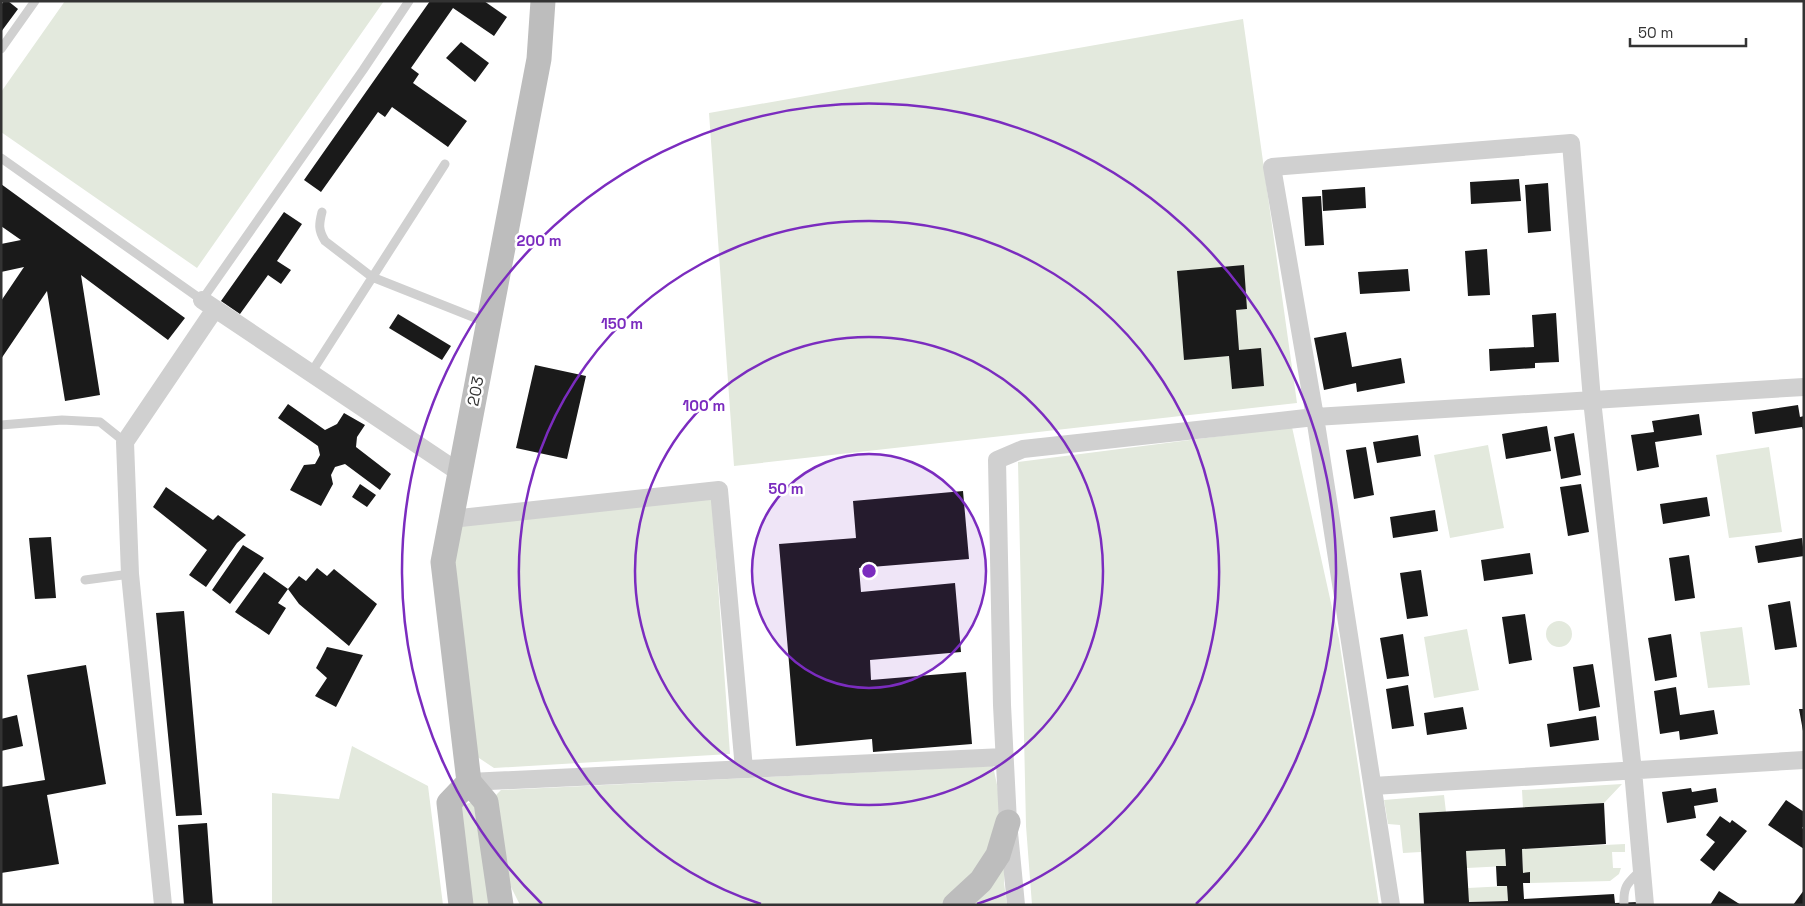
<svg xmlns="http://www.w3.org/2000/svg" width="1805" height="906" font-family="'Space Grotesk',sans-serif">
<style>
.green{fill:#e3e9dd}
.building{fill:#1a1a1a;fill-rule:evenodd}
.lines{fill:none;stroke-linecap:round;stroke-linejoin:round}
.lane{stroke:#d0d0d0;stroke-width:9}
.street{stroke:#d0d0d0;stroke-width:18}
.secondary{stroke:#bdbdbd;stroke-width:25}
.ring{fill:none;stroke:#7b2cbf;stroke-width:2.5}
.labels{text-anchor:middle;stroke-width:5;stroke-linejoin:round;paint-order:stroke}
.street-label{font-size:16px;fill:#333;stroke:#fff}
.centre{fill:#7b2cbf;stroke:#fff;stroke-width:2.5}
.ring-label{font-size:15px;text-anchor:middle;font-weight:bold;fill:#7b2cbf;stroke:#fff;stroke-width:5;stroke-linejoin:round;paint-order:stroke}
</style>
<rect width="100%" height="100%" fill="#fff"/>
<!-- green -->
<path class="green" d="M65,1H384L197,268L1,132V92Z
M1243,19L1297,403L734,466L709,113Z
M1292,427L1339,639L1379,905H1032L1026,826L1018,462Z
M1488,445L1504,528L1450,538L1434,455Z
M1769,447L1782,532L1729,538L1716,455Z
M700,498L712,500L730,754L494,768L476,756L452,571L461,525Z
M1546 634a13 13 0 1 1 26 0a13 13 0 1 1-26 0Z
M1742,627L1750,685L1708,688L1700,632Z
M1467,629L1479,690L1434,698L1424,637Z
M352,746L428,786L443,905H272V793L339,799Z
M993,766L999,794L1001,813L990,852L947,905H520L507,879L495,796L501,790Z
M1622,784L1604,803L1523,808L1522,790Z
M1444,795L1446,812L1419,813L1421,852L1403,853L1400,825L1388,824L1384,800Z
M478,801L491,905H470L457,806Z
M1625,844V852H1612L1613,868H1621L1619,874L1610,881L1530,883V873H1523L1522,849Z
M1006,848L1004,883L1007,905H972Z
M1505,849L1506,866L1467,868L1466,851Z
M1507,886L1508,901L1469,902L1468,888Z"/>
<!-- building -->
<path class="building" d="M4,1H8L18,9L1,32V5Z
M430,1H484L507,17L494,36L453,8L411,68L419,74L413,83L467,121L448,147L392,107L385,117L378,112L321,192L304,180Z
M461,42L489,63L475,82L446,58Z
M1519,179L1521,201L1471,204L1470,182Z
M1548,183L1551,231L1528,233L1525,185Z
M1,184L185,318L168,340L81,275L100,395L65,401L47,291L1,359V301L24,267L1,272V244L21,240L1,226Z
M1365,187L1366,208L1323,211L1322,190Z
M1321,196L1324,245L1305,246L1302,197Z
M284,212L302,224L277,261L291,270L281,284L268,275L240,314L221,301Z
M1487,249L1490,295L1468,296L1465,251Z
M1244,265L1247,309L1236,310L1239,350L1261,348L1264,386L1232,389L1229,356L1184,360L1177,271Z
M1408,269L1410,291L1360,294L1358,272Z
M1556,313L1559,362L1535,363V368L1490,371L1489,349L1534,347L1532,315Z
M398,314L451,346L442,360L389,328Z
M1346,332L1352,367L1401,358L1405,383L1357,392L1356,383L1324,390L1314,338Z
M535,365L586,376L567,459L516,448Z
M288,404L325,430L337,424L344,413L365,425L357,437L356,447L391,474L380,490L345,464L335,467L331,475L333,484L321,506L290,490L304,465L315,464L320,455L318,446L278,418Z
M1798,405L1800,417L1804,416V433L1802,427L1755,434L1752,412Z
M1699,414L1702,435L1655,442L1659,467L1637,471L1631,435L1654,432L1652,421Z
M1547,426L1551,451L1506,459L1502,434Z
M1574,433L1581,475L1561,479L1554,437Z
M1418,435L1421,456L1377,463L1373,442Z
M1366,447L1374,495L1354,499L1346,450Z
M360,484L376,495L367,507L352,497Z
M1581,484L1589,532L1568,536L1560,487Z
M166,487L213,520L218,515L246,535L237,543L206,587L189,575L207,550L153,507Z
M963,491L969,559L859,568L861,592L955,583L961,652L870,660L871,680L966,672L972,744L873,752L872,739L796,746L779,544L856,538L853,501Z
M1707,497L1710,516L1663,524L1660,504Z
M1435,510L1438,531L1393,538L1390,517Z
M51,537L56,598L35,599L29,538Z
M1802,538L1804,556L1758,563L1755,546Z
M243,545L264,558L230,604L212,590Z
M1530,553L1533,574L1484,581L1481,560Z
M1689,555L1695,598L1675,601L1669,558Z
M317,568L327,576L334,569L377,604L349,646L299,604L288,589L299,576L306,581Z
M1421,570L1428,616L1407,619L1400,573Z
M264,572L288,589L278,603L286,608L269,635L235,612Z
M1790,601L1797,647L1775,650L1768,605Z
M184,611L202,815L176,816L156,613Z
M1525,614L1532,660L1509,664L1502,617Z
M1403,634L1409,676L1387,679L1380,638Z
M1671,634L1677,677L1655,681L1648,638Z
M327,647L363,655L336,707L315,696L327,678L316,668Z
M1593,664L1600,707L1579,711L1573,667Z
M86,665L106,784L47,795L59,864L1,873V787L45,780L27,675Z
M1408,685L1414,726L1392,729L1386,689Z
M1676,687L1680,715L1714,710L1718,734L1680,740L1679,731L1660,734L1654,691Z
M1463,707L1467,729L1427,735L1424,713Z
M1799,709H1804V731H1803Z
M17,715L23,746L1,751V719Z
M1596,716L1599,740L1550,747L1547,724Z
M1691,788L1692,792L1716,788L1718,802L1694,806L1696,818L1667,823L1662,792Z
M1786,800L1804,812V826L1802,828L1804,829V849L1768,825Z
M1604,803L1606,844L1522,849L1523,873L1530,872V883H1523L1524,899L1614,894L1615,903L1638,902V905H1424L1419,813ZM1505,849L1506,866H1496L1497,886H1507L1508,901L1469,902L1466,851Z
M1720,816L1730,823L1732,820L1747,831L1714,871L1700,860L1715,842L1706,835Z
M207,823L213,905H184L178,825Z
M1804,890V905H1793Z
M1719,891L1741,905H1710Z"/>
<g class="lines">
<!-- lane -->
<path class="lane" d="M1,49L35,1
M1,158L202,300L363,70L409,1
M322,212C319,224 318,230 325,241L372,277L488,323
M311,373L445,164
M1,425L62,420L100,422L125,442
M85,580L130,574
M1624,905C1623,885 1628,883 1641,870"/>
<!-- street -->
<path class="street" d="M202,300L460,473
M451,519L719,490L744,769
M469,782L1004,757
M1373,786L1804,760
M163,905L130,574L125,442L215,309
M1016,905L1008,822L1002,705L997,460L1023,449L1315,417L1804,387
M1391,905L1315,417L1272,167L1571,143L1592,400L1633,771L1645,905"/>
<!-- secondary -->
<path class="secondary" d="M469,782L443,562L539,59L543,1
M461,905L449,803L469,782L486,802L501,905
M955,905L981,881L998,855L1008,822"/>
</g>
<!-- distance rings -->
<circle cx="869" cy="571" r="117" fill="#7b2cbf" fill-opacity=".12"/>
<g class="ring">
<circle cx="869" cy="571" r="117"/>
<circle cx="869" cy="571" r="234"/>
<path d="M761 904A350 350 0 1 1 977 904"/>
<path d="M542 904A467 467 0 1 1 1196 904"/>
</g>
<g class="labels">
<!-- street labels -->
<g class="street-label">
<text transform="translate(475 391) rotate(-79)" y="6">203</text>
</g>
</g>
<circle cx="869" cy="571" r="8" class="centre"/>
<g class="ring-label">
<text x="539" y="246">200 m</text>
<text x="622" y="329">150 m</text>
<text x="704" y="411">100 m</text>
<text x="786" y="494">50 m</text>
</g>
<!-- border -->
<rect width="1805" height="906" fill="none" stroke="#333333" stroke-width="5"/>
<!-- scale -->
<path d="M1630 38v8h116v-8" fill="none" stroke="#333333" stroke-width="2.5"/>
<text x="1638" y="38" font-size="15" fill="#333333" stroke="#ffffff" stroke-width="4" paint-order="stroke">50 m</text>
</svg>
